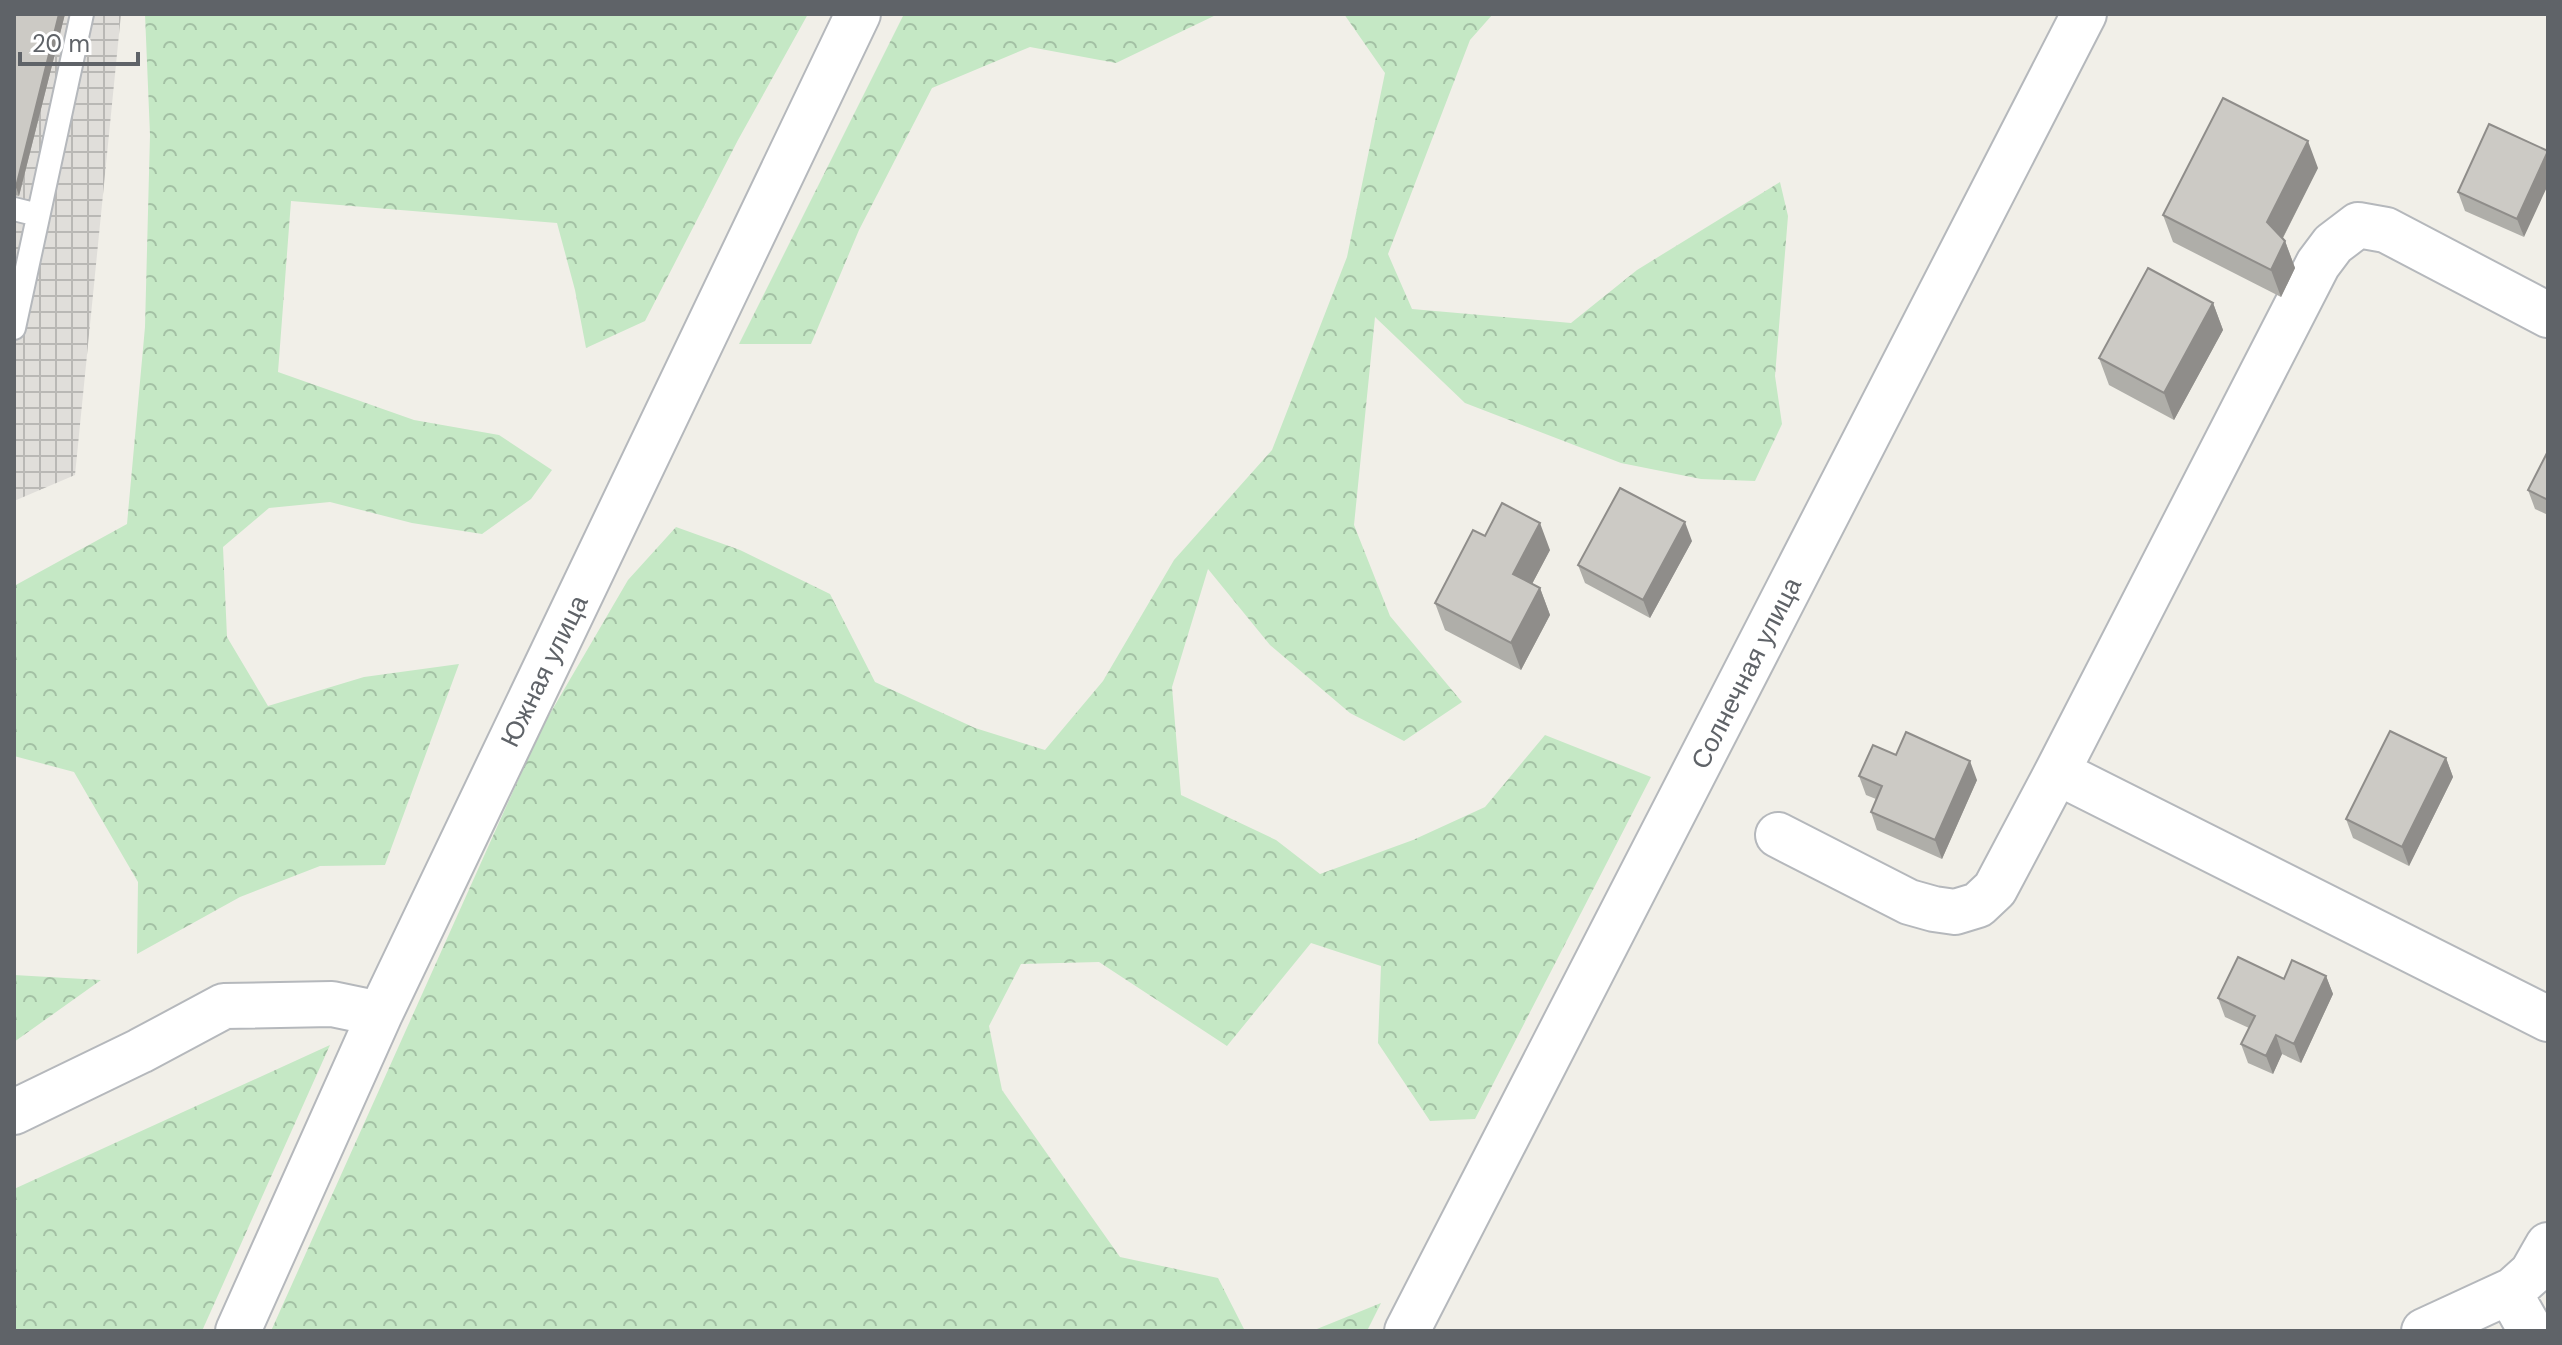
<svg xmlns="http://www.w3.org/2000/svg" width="2562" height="1345" font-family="'DM Sans',sans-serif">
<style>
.industrial{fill:url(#industrial-grid)}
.forest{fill:url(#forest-crowns)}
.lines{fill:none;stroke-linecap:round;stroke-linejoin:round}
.service-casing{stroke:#b5b8bc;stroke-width:26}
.minor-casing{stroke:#b5b8bc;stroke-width:48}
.service{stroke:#fff;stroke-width:22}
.minor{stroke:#fff;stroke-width:44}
.wall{fill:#afaea9}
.shaded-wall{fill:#8f8d8a}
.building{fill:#cccac5;stroke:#8f8d8a;stroke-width:2}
.labels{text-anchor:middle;stroke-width:8;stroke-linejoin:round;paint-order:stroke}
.street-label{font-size:26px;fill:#5f6368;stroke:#fff}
</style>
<defs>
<pattern id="industrial-grid" width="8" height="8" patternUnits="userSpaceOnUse" patternTransform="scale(2)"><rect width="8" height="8" fill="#e0deda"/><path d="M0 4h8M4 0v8" fill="none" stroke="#b9b8b5"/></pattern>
<pattern id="forest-crowns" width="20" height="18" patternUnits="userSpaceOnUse" patternTransform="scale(2)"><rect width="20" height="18" fill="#c5e8c5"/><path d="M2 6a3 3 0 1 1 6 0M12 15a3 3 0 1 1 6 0" fill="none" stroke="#a3c0a4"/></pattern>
</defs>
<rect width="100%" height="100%" fill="#f1efe8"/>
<!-- industrial -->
<path class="industrial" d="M14,14H121L75,475L14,501Z"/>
<!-- forest -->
<path class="forest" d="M145,14H808L738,140L645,321L586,348L575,290L557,223L291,201L278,372L414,420L499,435L552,470L531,499L482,534L412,523L330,502L269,508L223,547L227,637L268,706L364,677L459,664L385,865L320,866L240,897L137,954L138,882L74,772L14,756V586L127,524L145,327L150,135Z
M904,14H1218L1116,63L1030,47L932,88L859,230L811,344H739Z
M1344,14H1493L1470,40L1388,254L1412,309L1571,323L1637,270L1780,182L1788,216L1775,376L1782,424L1755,481L1701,479L1621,463L1465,403L1375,317L1354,525L1390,616L1462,702L1404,741L1350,713L1270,645L1208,569L1172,687L1181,795L1276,840L1320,874L1413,840L1485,807L1545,735L1651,777L1475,1119L1430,1121L1378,1043L1381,966L1311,943L1227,1046L1099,962L1021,964L989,1026L1002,1090L1120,1257L1218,1278L1245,1331H271L541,729L628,580L676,527L740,550L830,594L875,682L975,728L1045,750L1103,681L1174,560L1272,450L1347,257L1385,73Z
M14,975L101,980L14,1042Z
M330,1045L202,1331H14V1189Z
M1381,1303L1367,1331H1312Z"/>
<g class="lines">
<!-- service casing -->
<g class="service-casing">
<path id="service" d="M14,209L38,215
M14,328L82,14"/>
</g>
<!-- minor casing -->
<g class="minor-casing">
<path id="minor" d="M2057,772L2548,1019
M1778,835L1909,902L1934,909L1955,912L1978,905L1995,889L2057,772L2318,264L2333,244L2358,225L2386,230L2548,315
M14,1112L140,1051L224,1006L332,1004L380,1014
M2509,1292L2531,1331
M238,1331L380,1014L858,14
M1407,1331L2084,14
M2424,1331L2513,1290L2532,1273L2548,1245"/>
</g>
<!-- service -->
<use href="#service" class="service"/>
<!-- minor -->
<use href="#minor" class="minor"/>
</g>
<!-- wall -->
<path class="wall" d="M14,14H65L19,196L14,195Z
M2489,124L2524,237L2465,211L2458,192Z
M2318,168L2283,238L2285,241L2295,268L2281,297L2173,242L2163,215Z
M2213,303L2223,330L2174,420L2109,385L2099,358Z
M2548,451V515L2535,509L2528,490Z
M1485,536L1550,550L1532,584L1540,588L1550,615L1521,670L1445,630L1435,603Z
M1692,541L1650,618L1585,583L1578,565Z
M1896,755L1977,780L1942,859L1877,830L1871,812L1876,799L1866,795L1859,776Z
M2446,758L2453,777L2409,866L2353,838L2346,819Z
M2326,976L2333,994L2301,1063L2282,1054L2273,1074L2248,1063L2241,1044L2249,1028L2225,1017L2218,998L2284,979Z"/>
<!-- shaded-wall -->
<path class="shaded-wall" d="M59,14H65L19,196L16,187Z
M2308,141L2318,168L2277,249L2267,222Z
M2548,152V185L2524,237L2517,219Z
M2285,241L2295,268L2281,297L2271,270Z
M2213,303L2223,330L2174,420L2164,393Z
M1685,522L1692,541L1650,618L1643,600Z
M1540,523L1550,550L1523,601L1513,574Z
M1540,588L1550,615L1521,670L1511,643Z
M2446,758L2453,777L2409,866L2402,847Z
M1970,761L1977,780L1942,859L1935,840Z
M2326,976L2333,994L2301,1063L2294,1044Z
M2276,1035L2282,1054L2273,1074L2266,1056Z"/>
<!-- building -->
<path class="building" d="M14,14H59L16,187L14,186Z
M2223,98L2308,141L2267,222L2285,241L2271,270L2163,215Z
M2489,124L2548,151L2517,219L2458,192Z
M2148,268L2213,303L2164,393L2099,358Z
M2548,451V500L2528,490Z
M1620,488L1685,522L1643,600L1578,565Z
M1502,503L1540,523L1513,574L1540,588L1511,643L1435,603L1473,530L1485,536Z
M2390,731L2446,758L2402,847L2346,819Z
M1906,732L1970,761L1935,840L1871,812L1882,786L1859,776L1873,745L1896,755Z
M2238,957L2284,979L2292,960L2326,976L2294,1044L2276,1035L2266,1056L2241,1044L2255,1016L2218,998Z"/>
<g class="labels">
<!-- street labels -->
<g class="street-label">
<text transform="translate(544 671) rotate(-64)" y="9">Южная улица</text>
<text transform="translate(1746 673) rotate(-63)" y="9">Солнечная улица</text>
</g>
</g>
<!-- border -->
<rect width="2562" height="1345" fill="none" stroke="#5f6368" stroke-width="32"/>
<!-- scale -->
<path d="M20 52v12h118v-12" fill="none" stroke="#5f6368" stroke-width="4"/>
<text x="32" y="52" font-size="24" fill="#5f6368" stroke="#ffffff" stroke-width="6" paint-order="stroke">20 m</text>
</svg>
